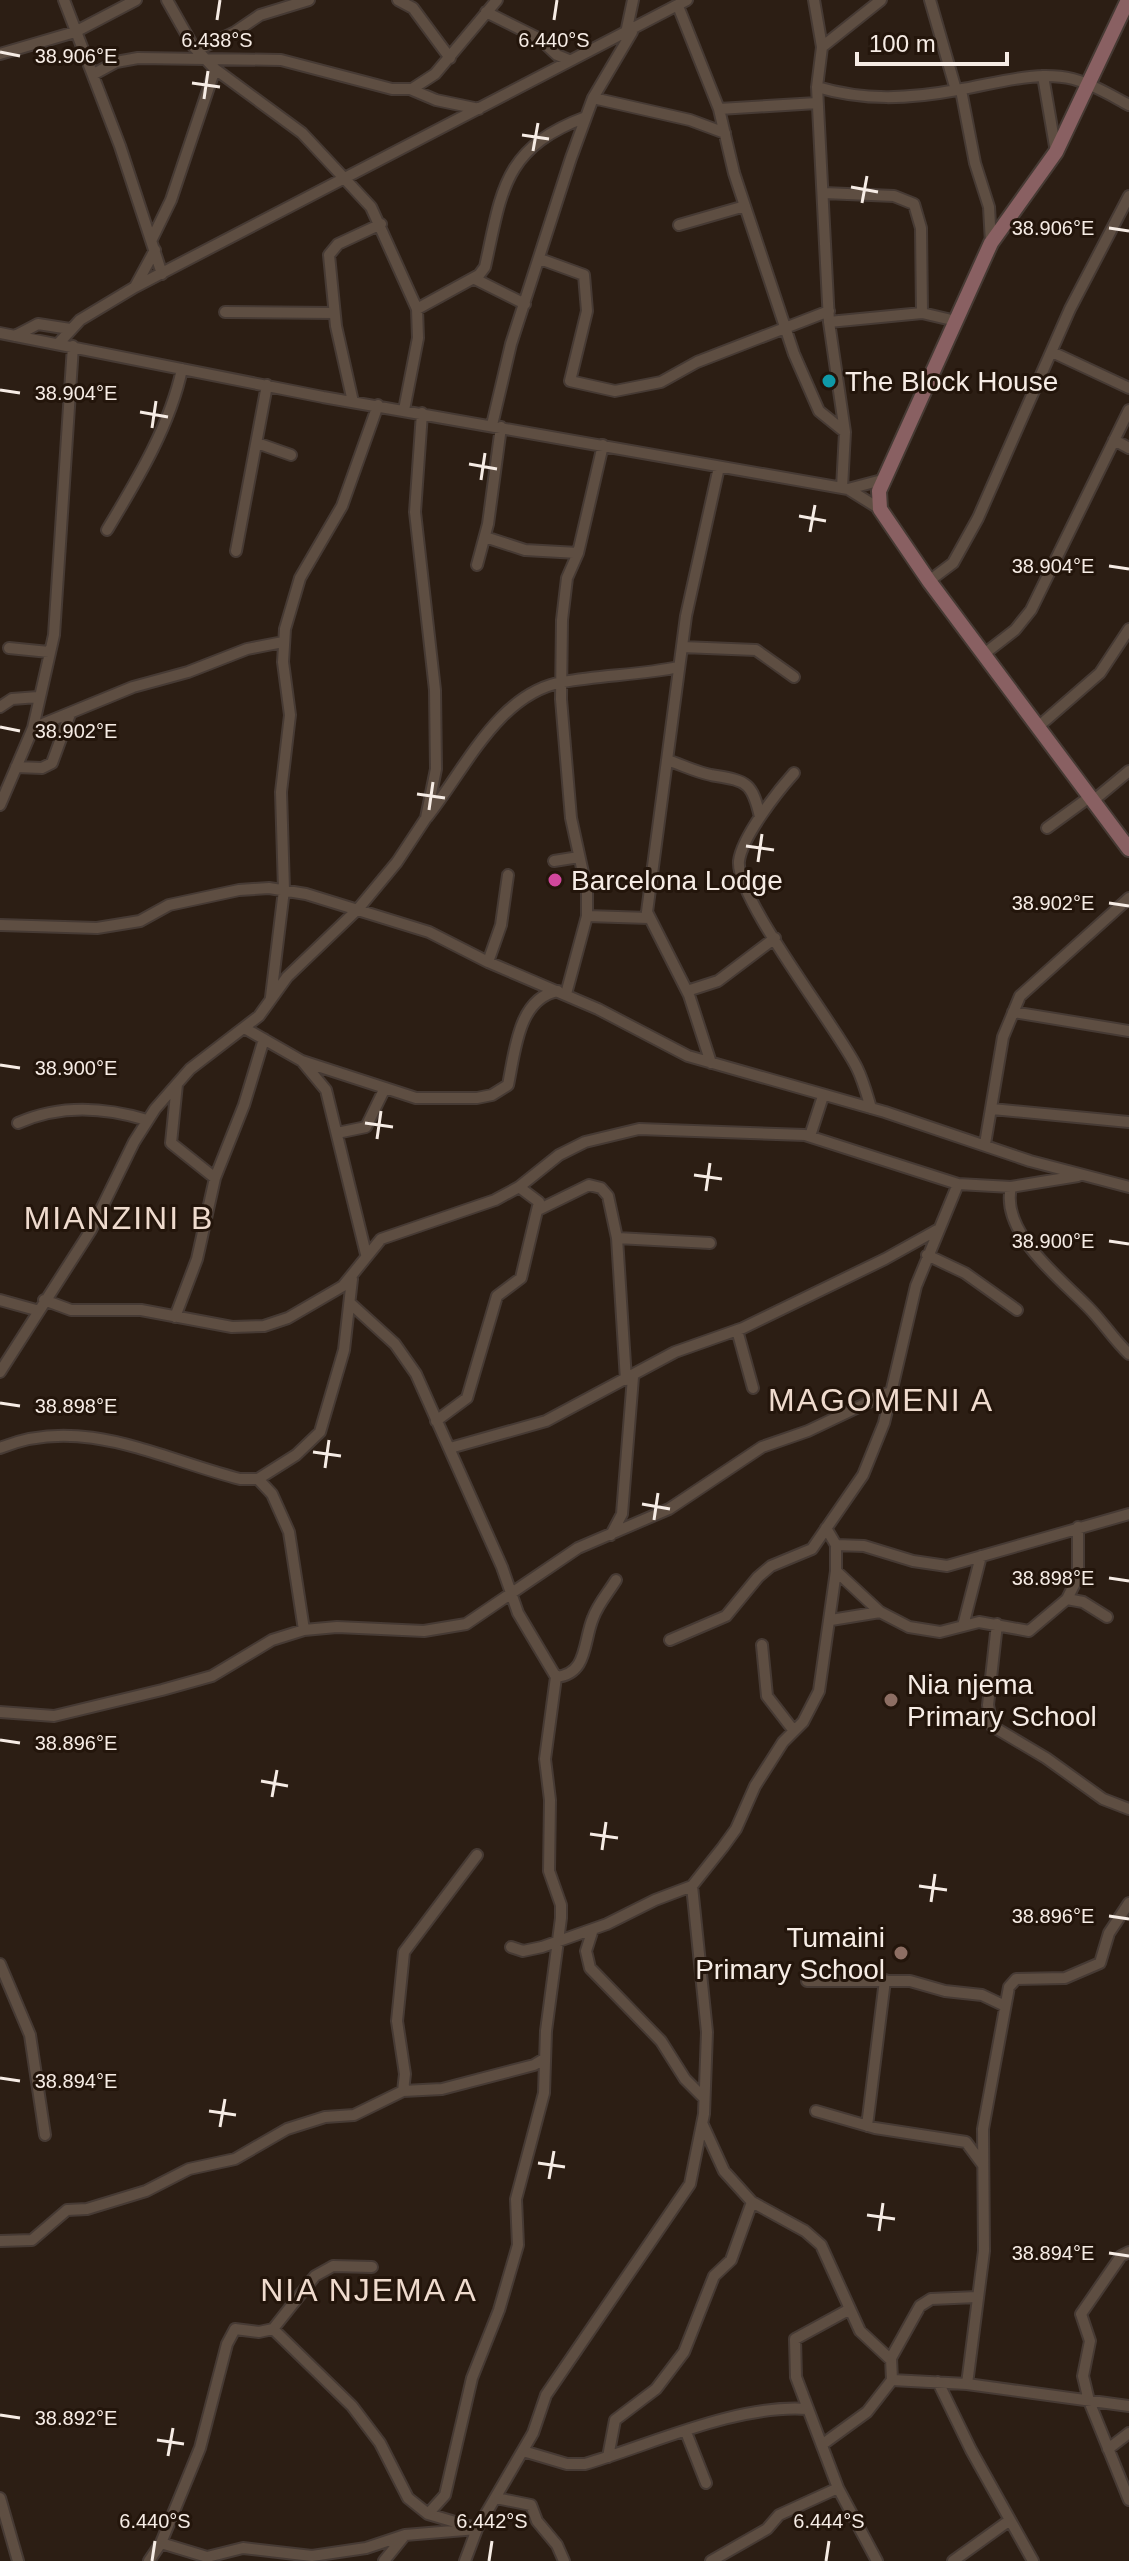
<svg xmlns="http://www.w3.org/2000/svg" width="1129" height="2561" font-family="Arial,sans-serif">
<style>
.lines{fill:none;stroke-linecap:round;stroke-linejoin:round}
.street-casing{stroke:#463a34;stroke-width:14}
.secondary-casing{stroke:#463a34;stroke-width:18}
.street{stroke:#5e4e42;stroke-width:10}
.secondary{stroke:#896062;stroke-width:14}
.ticks{fill:none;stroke:#f6ece5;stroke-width:3}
.culture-dot{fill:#0f9aa8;stroke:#23150b;stroke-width:3}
.hotel-dot{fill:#d1479c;stroke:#23150b;stroke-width:3}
.education-dot{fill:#8d6e63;stroke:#23150b;stroke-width:3}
.labels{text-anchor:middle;stroke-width:6;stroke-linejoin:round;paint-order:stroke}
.poi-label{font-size:28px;fill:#f6ece5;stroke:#23150b;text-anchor:start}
.quarter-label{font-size:32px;letter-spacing:2px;fill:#efdbce;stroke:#23150b}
.ticks-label{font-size:20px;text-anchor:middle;fill:#f6ece5;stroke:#23150b;stroke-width:6;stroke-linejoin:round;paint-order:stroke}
</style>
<rect width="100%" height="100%" fill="#2c1e14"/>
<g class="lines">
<!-- street casing -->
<g class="street-casing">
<path id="street" d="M64,0L120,146L162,274
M167,0L193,46L215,69L302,133L371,207L417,309L418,338L404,410
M398,0L413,8L450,58
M814,0L822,47L817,87L829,322L845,432L842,488
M930,0L956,90
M678,6L719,109L734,173L794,354L819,411L845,432
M486,12L540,39L557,55L569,60
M626,33L633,0
M822,47L881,0
M197,50L235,32L260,15L309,0
M0,54L75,32L136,0
M94,74L116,62L138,58L281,60L392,89H412L435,74L497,0
M1043,76L1056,152
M817,87C864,101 909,99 957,90C995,84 1035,70 1073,79C1093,84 1112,96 1129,105
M410,89L436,100L479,109
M961,90L975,163L989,207L991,243
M593,98L690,120L725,133
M719,109L817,103
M824,193L894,196L914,204L921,228L922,313
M679,225L745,206
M152,239L171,200L215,69
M540,259L584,275L587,311L570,381L615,391L661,382L697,362L829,311
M475,279L525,304
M135,287L155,250
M417,309L479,275L485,267C502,190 503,148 586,117
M225,312L334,313
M829,322L922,313L956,321
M0,333L323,397L848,489L880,509
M15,336L38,324L70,329
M58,344L80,320L135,287L687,0
M1052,352L1129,388
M353,402L336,326L329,255L338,244L381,224
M492,425L511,344L571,158L593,98L632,32
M1114,440L1129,448
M257,443L291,455
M848,489L882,480
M107,530C137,480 170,426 182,369
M485,537L525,550L578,553
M236,551L267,385
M477,565L488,524L501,427
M929,581L953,563L978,518L1070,309L1129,196
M682,647L756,650L794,677
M9,648L49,652
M984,654L1015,630L1031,610L1129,410
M0,707L12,699L38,697
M1039,726L1100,673L1129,629
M33,728L133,687L188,672L247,649L283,642
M667,760C682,765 696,772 711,775C745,781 752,780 760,817
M16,767L42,768L52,763L70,714
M794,773C777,792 742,837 739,861C735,898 837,1027 857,1068C863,1080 867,1095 871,1108
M1094,800L1129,771
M0,805L33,728L54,635L73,346
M427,817C465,770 498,693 563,682C602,675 640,675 679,667
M1047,828L1091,796
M554,861L579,857
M587,916L649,918
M0,925L97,928L140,921L169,905L239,890L269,888L306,894L429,932L488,962L598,1009L688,1056L885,1112L1030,1161L1129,1187
M488,962L501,925L508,875
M687,991L718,981L775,938
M566,994L587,916V891L571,818L561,699L562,620L567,578L578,553L603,445
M271,997L284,890L281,792L290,715L283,662L285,629L300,578L342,506L378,405
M1013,1012L1129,1031
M246,1029L302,1061L326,1090L366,1254
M302,1061L416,1098H477L492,1095L508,1085C515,1052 518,998 558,991
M711,1063L689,995L647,912L686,616L719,467
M177,1084L171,1143L215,1178
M992,1109L1129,1122
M18,1123C61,1104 104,1107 147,1120
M337,1133L366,1127L384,1090
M810,1136L823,1096
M985,1144L1003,1037L1020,996L1129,898
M1011,1187C1000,1233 1061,1279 1088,1307C1103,1322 1114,1340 1129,1354
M540,1209L589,1185L601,1188L608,1196L617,1238L626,1380
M617,1238L710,1243
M927,1255L965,1273L1017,1310
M0,1300L36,1310
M44,1300L71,1310H141L232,1327L264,1326L288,1318L343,1286L381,1239L495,1200L519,1187L559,1155L585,1142L639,1129L805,1135L958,1184L1011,1187L1078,1176
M351,1304L395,1344L416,1374L502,1567L518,1613L556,1677L545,1759L550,1800L549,1871L561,1905V1918L546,2031L544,2093L516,2199L518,2245L499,2310L472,2378L445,2495L428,2514
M175,1317L197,1259L215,1178L244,1105L264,1039
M737,1330L753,1388
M0,1372L91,1230L134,1142L155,1109L190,1069L259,1016L287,977L358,909L397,862L426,818L436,769L435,690L415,512L422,413
M436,1421L467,1398L497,1296L521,1278L539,1202L519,1187
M0,1448C81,1414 161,1459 240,1479H258L296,1455L320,1432L344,1350L352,1279
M450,1448L546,1421L675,1352L743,1328L885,1259L937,1230
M258,1479L272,1494L289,1532L304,1630
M611,1535L622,1514L633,1377
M836,1545L864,1546L913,1561L947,1566L1129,1514
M836,1571L880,1612L909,1627L940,1632L979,1622L1029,1631L1067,1599L1083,1602L1107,1617
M1067,1599L1078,1577V1527
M831,1620L880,1612
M997,1624L988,1705L992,1726L1046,1758L1103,1799L1129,1809
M963,1626L981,1556
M670,1640L726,1616L758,1577L771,1566L812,1549L863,1475L884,1423L916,1286L958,1184
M762,1645L767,1696L794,1731
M556,1677C588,1674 583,1642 593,1618C598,1604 608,1593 616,1580
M0,1712L54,1716L162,1690L212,1676L272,1640L304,1630L337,1627L424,1631L466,1624L578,1548L669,1509L762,1447L808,1431L888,1393
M593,1929L586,1951L590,1968L661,2041L685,2079L703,2097
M511,1947L523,1951L542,1947L607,1924L655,1900L692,1886L723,1847L736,1829L755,1786L783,1742L803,1722L819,1691L836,1571V1545L826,1528
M0,1964L30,2035L45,2135
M807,1981H910L945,1991L982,1995L1003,2005
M403,2091L405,2074L397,2021L404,1952L477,1855
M816,2111L875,2128L966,2142L983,2165
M703,2125L724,2171L752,2202L805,2231L821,2245L860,2331L891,2360
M867,2126L885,1980
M0,2241L32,2240L67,2210L87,2209L146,2191L189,2169L235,2159L287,2129L325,2117L354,2115L403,2091L442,2089L534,2065L544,2059
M1129,2252L1121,2256L1081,2314L1090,2341L1083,2376L1089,2401L1129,2500
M273,2329L352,2406L380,2443L408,2498L428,2514L472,2527
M892,2380L967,2384L1129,2406
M938,2382L971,2450L1033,2561
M967,2384L984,2251L983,2129L1009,1987L1016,1979L1065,1978L1100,1963L1109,1933L1129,1903
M686,2432L706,2483
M823,2444L867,2412L892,2380L891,2358L920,2306L931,2299L977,2297
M1108,2449L1129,2433
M523,2451L567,2464H585C653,2444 737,2404 807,2409
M608,2457L615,2420L656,2389L684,2352L714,2276L731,2260L752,2202
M838,2488L877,2561
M0,2498L18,2561
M496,2498L531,2505L537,2521L557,2545L564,2561
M161,2543L207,2557L243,2548L312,2556L366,2548L405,2535L477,2529
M149,2561L161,2543L200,2448L227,2344L235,2329L259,2332L273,2329L315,2276L333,2266L372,2267
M384,2561L405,2535
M465,2561L477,2529L533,2433L546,2395L690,2184L704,2114L707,2032L692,1886
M711,2561L767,2529L779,2515L838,2488L796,2377L795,2339L850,2309
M953,2561L1010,2520"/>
</g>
<!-- secondary casing -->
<g class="secondary-casing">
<path id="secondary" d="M1128,0L1056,152L991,243L879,491L880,509L929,581L1129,849"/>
</g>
<!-- street -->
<use href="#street" class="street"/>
<!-- secondary -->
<use href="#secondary" class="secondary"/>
</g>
<!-- ticks -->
<path class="ticks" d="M217,20L220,0M554,20L557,0M0,52L20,56M192,83L220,87M204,99L208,71M522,135L549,139M533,151L538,123M851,187L878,192M862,203L867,176M1109,228L1129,231M0,390L20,393M140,412L168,417M152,428L156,401M469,464L497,469M481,480L485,453M799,516L826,521M810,532L815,505M1109,566L1129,569M0,727L20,731M417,794L445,798M429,810L433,782M746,846L774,850M758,862L762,834M1109,903L1129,906M0,1065L20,1068M365,1123L393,1127M377,1139L381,1111M694,1175L722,1179M706,1191L710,1163M1109,1241L1129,1244M0,1403L20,1406M313,1452L341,1456M325,1468L329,1440M642,1504L670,1509M654,1520L658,1493M1109,1578L1129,1581M0,1740L20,1743M261,1781L288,1786M272,1797L277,1770M590,1834L618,1838M602,1850L606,1822M919,1886L947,1890M931,1902L935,1874M1109,1916L1129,1919M0,2078L20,2081M209,2111L236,2115M220,2127L225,2099M538,2163L565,2167M549,2179L554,2151M867,2215L895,2219M879,2231L883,2203M1109,2253L1129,2256M0,2415L20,2418M157,2440L184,2444M168,2456L173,2428M152,2561L155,2541M489,2561L492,2541M826,2561L829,2541"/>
<!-- markers -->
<circle class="culture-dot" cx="829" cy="381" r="8"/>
<circle class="hotel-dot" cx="555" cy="880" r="8"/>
<g class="education-dot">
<circle cx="891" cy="1700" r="8"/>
<circle cx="901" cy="1953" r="8"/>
</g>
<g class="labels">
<!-- poi labels -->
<g class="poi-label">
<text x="845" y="391">The Block House</text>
<text x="571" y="890">Barcelona Lodge</text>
<text x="907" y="1694">Nia njema<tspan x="907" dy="32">Primary School</tspan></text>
<text x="885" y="1947" text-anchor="end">Tumaini<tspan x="885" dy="32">Primary School</tspan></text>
</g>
<!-- quarter labels -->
<g class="quarter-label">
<text x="119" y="1229">MIANZINI B</text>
<text x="881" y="1411">MAGOMENI A</text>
<text x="369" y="2301">NIA NJEMA A</text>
</g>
</g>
<g class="ticks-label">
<text x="554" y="47">6.440°S</text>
<text x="217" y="47">6.438°S</text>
<text x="76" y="63">38.906°E</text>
<text x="1053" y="235">38.906°E</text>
<text x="76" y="400">38.904°E</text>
<text x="1053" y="573">38.904°E</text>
<text x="76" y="738">38.902°E</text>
<text x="1053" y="910">38.902°E</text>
<text x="76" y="1075">38.900°E</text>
<text x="1053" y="1248">38.900°E</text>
<text x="76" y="1413">38.898°E</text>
<text x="1053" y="1585">38.898°E</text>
<text x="76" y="1750">38.896°E</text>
<text x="1053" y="1923">38.896°E</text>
<text x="76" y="2088">38.894°E</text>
<text x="1053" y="2260">38.894°E</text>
<text x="76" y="2425">38.892°E</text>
<text x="155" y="2528">6.440°S</text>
<text x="492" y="2528">6.442°S</text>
<text x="829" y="2528">6.444°S</text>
</g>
<!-- scale -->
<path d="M857 52v12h150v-12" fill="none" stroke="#f6ece5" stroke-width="4"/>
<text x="869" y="52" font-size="24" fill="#f6ece5" stroke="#23150b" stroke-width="6" paint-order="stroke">100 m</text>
</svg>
